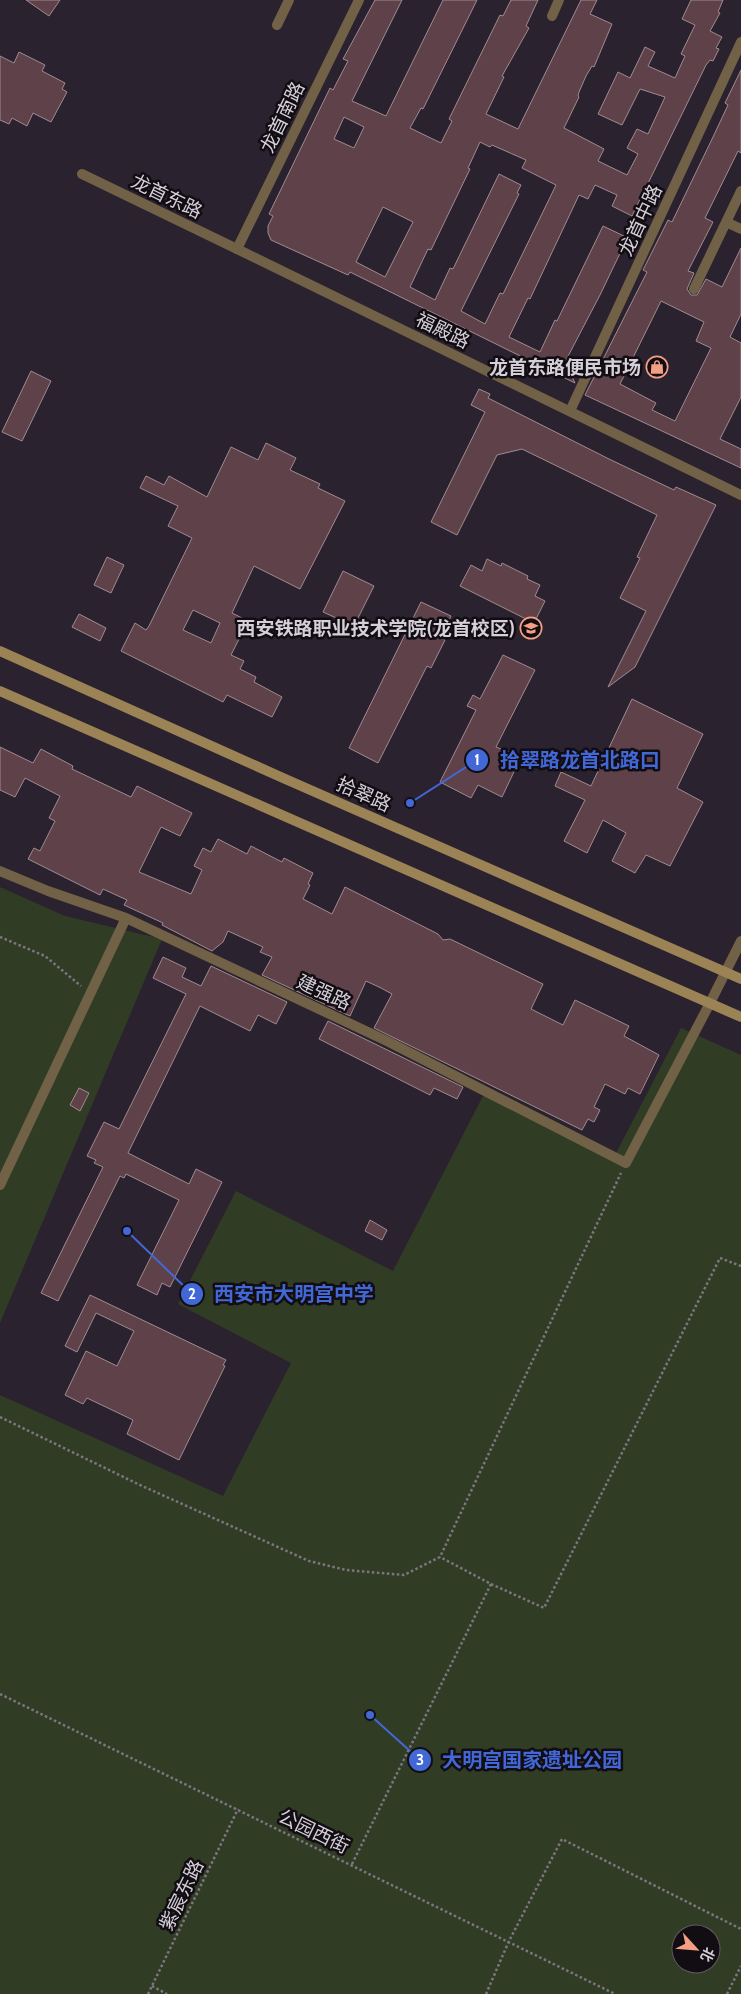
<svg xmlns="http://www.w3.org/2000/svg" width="741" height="1994" font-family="Cabin,'Noto Sans SC',sans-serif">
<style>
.green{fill:#313c25;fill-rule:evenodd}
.building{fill:#5e4149;stroke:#a08b91;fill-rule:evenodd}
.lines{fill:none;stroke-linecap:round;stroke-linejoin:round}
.path{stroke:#7d7681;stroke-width:2.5;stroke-dasharray:2.5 2.5;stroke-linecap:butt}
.minor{stroke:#716146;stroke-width:10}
.tertiary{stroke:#716146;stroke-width:10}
.secondary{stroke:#9c8355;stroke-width:10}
.labels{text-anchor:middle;stroke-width:5;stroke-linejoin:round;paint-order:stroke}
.street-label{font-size:19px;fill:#d5cfd8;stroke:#110d13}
.poi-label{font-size:19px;font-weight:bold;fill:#d5cfd8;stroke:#110d13;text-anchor:end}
.leader{fill:none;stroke:#4268d8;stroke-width:2}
.callout-dot{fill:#4268d8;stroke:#110d13;stroke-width:2}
.mark-label{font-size:15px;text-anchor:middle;font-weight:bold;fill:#fff}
.callout-label{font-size:20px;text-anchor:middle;font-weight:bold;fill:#4268d8;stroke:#110d13;stroke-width:5;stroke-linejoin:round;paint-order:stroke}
</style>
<rect width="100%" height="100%" fill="#2b222f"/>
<!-- green -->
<path class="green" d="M0,887L65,916L162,939L0,1323Z
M681,1028L741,1055V1994H0V1395L223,1496L291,1363L178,1304L236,1191L393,1271L485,1092L613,1159ZM681,1934H711V1964H681Z"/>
<!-- building -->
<path class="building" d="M26,0H60L49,16Z
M375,0H402L352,101L386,116L443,0H477L423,109L421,108L410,128L441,143L452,121L449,119L500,15L503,16L511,0H538L526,26L529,28L502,76L504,77L486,114L518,129L581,0H597L590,14L612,24L594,67L592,66L586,76L579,92L578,96L579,97L564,128L604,149L598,161L627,175L638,154L627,148L637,129L648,134L665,97L640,89L622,125L598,114L618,72L630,78L645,47L655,52L648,66L675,78L685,56L681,54L695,25L682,19L691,0H723L718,12L720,13L710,31L722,37L716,48L719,49L713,61L710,60L706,65L632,216L612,206L617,195L595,185L588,199L579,195L530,299L528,298L509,337L540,352L555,320L557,321L603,226L626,237L622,244L624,245L600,295L565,362L575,383L350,272L348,275L271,240L268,233V226L273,216L269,214L330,88L333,90L348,61L343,59ZM344,117L364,127L354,148L334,139ZM480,142L490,147L492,145L526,160L522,168L556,185L503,294L500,293L485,324L461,311L519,194L517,193L521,185L499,174L453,269L450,268L435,300L410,287L428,249L431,250L470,169L468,168ZM383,207L413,222L385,277L356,262Z
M19,52L45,65L42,71L65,83L62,89L67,92L51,122L33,113L27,126L12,118L9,124L0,120V56L14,63Z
M741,70V153L738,151L705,218L713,222L688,271L694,273L687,289L691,295H697L706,279L722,287L741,248V314L730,337L741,343V397L720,439L741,449V468L585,395L647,272L643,270L668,220L672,222L713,137L728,105L725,103ZM661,301L704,322L696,341L711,348L675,421L652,410L656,403L620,384Z
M31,371L51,381L22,441L2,432Z
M479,389L490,394L488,398L609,459L674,490L676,487L716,505L635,667L608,687L646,611L620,598L640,558L637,557L657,515L522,449L497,455L457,535L431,522L485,412L471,405Z
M266,443L296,458L290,470L320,484L318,488L345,501L300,589L254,566L232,613L248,621L231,655L244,661L240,669L256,677L254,682L282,697L272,717L227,695L223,702L121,651L135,623L146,630L149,626L192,538L168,526L178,506L140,488L146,476L164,485L169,476L207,497L231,447L258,460ZM193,610L220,623L211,643L183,630Z
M107,557L124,565L111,593L94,585Z
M487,559L501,566L502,563L528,576L527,579L540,585L535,596L545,601L534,623L460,586L471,565L482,571Z
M343,571L374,586L354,626L323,612Z
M421,602L451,616L441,637L445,640L431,668L427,666L378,763L349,748Z
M79,614L106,628L100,641L72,627Z
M503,655L535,670L496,747L521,757L502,797L478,785L471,798L440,782L476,710L467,706L473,695L480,699Z
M632,699L703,734L677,788L703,802L670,866L646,855L635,873L612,861L626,833L603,820L587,853L564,841L585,800L555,786L561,772L591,786Z
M0,747L33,763L41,749L73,766L72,769L131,797L137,786L192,813L180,836L161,827L139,872L191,894L202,870L194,866L203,848L211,852L218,839L247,854L251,846L282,862L284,858L313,873L308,884L310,885L303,899L332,914L345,887L438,934L443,940L450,939L543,984L531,1009L563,1025L575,1000L629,1026L624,1036L659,1055L640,1094L628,1088L625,1094L605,1084L594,1107L600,1110L594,1122L588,1119L582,1130L374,1028L392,994L381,988L366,981L350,1016L262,975L272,957L260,952L263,947L228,931L223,942L212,951L162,925L163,923L124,905L127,900L103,889L100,895L28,859L34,848L40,851L55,821L49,818L60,796L25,778L15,797L0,790Z
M163,957L186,968L182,977L201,986L211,966L287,1002L276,1024L258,1015L250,1031L200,1006L128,1153L189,1184L196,1169L222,1182L170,1287L162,1283L157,1295L137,1285L179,1200L126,1174L124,1178L120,1176L58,1301L41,1293L103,1167L94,1163L96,1160L87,1156L104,1122L119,1129L186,994L153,978Z
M328,1021L463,1087L457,1099L434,1088L430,1095L319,1039Z
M79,1088L89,1093L80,1111L70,1105Z
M370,1220L387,1230L382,1240L365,1231Z
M90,1295L226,1360L223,1365L225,1366L179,1460L127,1434L133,1420L87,1398L83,1404L65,1395L86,1351L117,1366L134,1331L96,1313L77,1352L65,1346Z"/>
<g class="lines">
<!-- path -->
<path class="path" d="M0,937L45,956L81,986
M0,1417L140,1485L309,1561L346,1570L404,1575L440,1557L621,1173
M491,1584L544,1608L720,1258L741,1266
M0,1694L615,1994
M352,1864L491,1584L440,1557
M152,1986L167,1994
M148,1994L238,1809
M486,1994L509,1941L562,1839L741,1929
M727,1994L741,1966"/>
<!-- minor -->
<path class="minor" d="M552,16L559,0
M277,25L289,0
M82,174L237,249L359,0
M726,222L741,229
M694,289L741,191
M570,411L741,42
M0,871L48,891L126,918L389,1042L626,1163L710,1003
M0,1185L126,918"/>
<!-- tertiary -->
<path class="tertiary" d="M237,249L741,495
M710,1003L741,941"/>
<!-- secondary -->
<path class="secondary" d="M0,651L283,778L741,979
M0,691L741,1017"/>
</g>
<!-- icons -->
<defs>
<g id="shop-ring" transform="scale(1.125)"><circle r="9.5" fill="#110d13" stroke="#f39f83" stroke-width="1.5"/><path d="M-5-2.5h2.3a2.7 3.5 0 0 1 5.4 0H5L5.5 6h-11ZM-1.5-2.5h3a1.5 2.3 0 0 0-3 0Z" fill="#f39f83"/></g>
<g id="university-ring" transform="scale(1.125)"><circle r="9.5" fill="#110d13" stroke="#f39f83" stroke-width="1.5"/><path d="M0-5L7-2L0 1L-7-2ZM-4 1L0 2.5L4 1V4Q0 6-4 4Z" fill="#f39f83"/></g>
</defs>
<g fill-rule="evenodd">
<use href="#shop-ring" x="657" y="367"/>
<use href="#university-ring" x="531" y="628"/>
</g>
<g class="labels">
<!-- street labels -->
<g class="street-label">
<text transform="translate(282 117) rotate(-64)" y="7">龙首南路</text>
<text transform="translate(167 196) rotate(26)" y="7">龙首东路</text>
<text transform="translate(640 220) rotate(-65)" y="7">龙首中路</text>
<text transform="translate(443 330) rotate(26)" y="7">福殿路</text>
<text transform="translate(364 794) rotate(24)" y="7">拾翠路</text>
<text transform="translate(324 992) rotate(25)" y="7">建强路</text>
<text transform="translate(314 1831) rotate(26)" y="7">公园西街</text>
<text transform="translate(181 1895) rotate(-64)" y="7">紫宸东路</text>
</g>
<!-- poi labels -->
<g class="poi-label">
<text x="641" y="374">龙首东路便民市场</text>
<text x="515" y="635">西安铁路职业技术学院(龙首校区)</text>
</g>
</g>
<!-- callouts -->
<path class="leader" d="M410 803L477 760M127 1231L192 1294M370 1715L420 1760"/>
<g class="callout-dot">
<circle cx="410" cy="803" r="5"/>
<circle cx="127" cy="1231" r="5"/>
<circle cx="370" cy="1715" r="5"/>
<circle cx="477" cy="760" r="12"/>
<circle cx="192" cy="1294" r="12"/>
<circle cx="420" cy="1760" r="12"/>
</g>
<g class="mark-label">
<text x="477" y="765">1</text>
<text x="192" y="1299">2</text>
<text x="420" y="1765">3</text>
</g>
<g class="callout-label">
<text x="580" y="767">拾翠路龙首北路口</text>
<text x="294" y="1301">西安市大明宫中学</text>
<text x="532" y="1767">大明宫国家遗址公园</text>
</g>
<!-- north arrow -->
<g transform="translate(696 1949) rotate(116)"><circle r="24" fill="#110d13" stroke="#5f5b62"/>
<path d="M0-4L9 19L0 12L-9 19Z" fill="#f39f83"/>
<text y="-8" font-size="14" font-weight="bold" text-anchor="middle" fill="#d5cfd8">北</text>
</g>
</svg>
